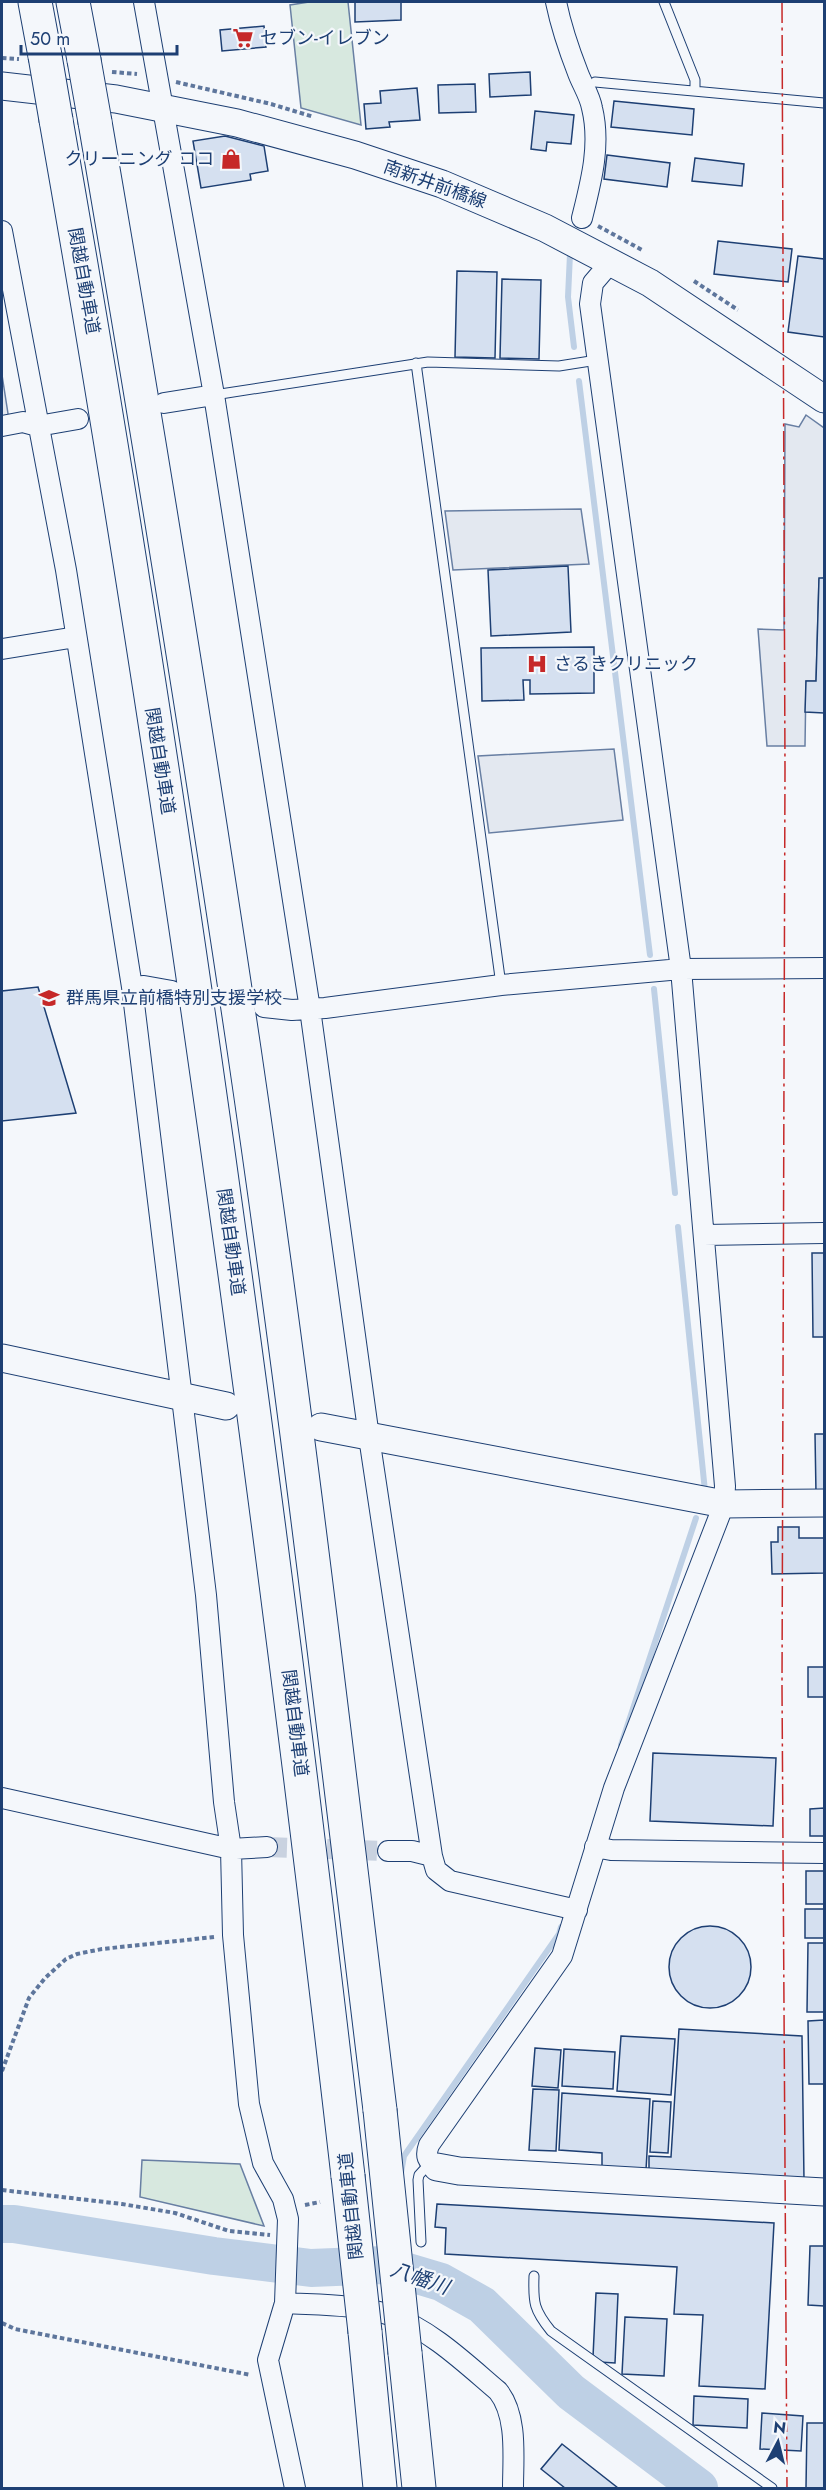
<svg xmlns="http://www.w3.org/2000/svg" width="826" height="2490" font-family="Jost,'Noto Sans JP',sans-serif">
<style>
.green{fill:#d7e8df;stroke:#687fa3;stroke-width:1.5}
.parking{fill:#e3e8f0;stroke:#687fa3;stroke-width:1.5}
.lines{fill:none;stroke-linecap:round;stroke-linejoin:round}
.stream{stroke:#bed0e5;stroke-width:6}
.river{stroke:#bed0e5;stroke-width:38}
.building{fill:#d5e0f0;stroke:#1d3f73;stroke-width:1.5}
.street-tunnel{stroke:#c9d2e0;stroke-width:20;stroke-dasharray:20 10;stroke-linecap:butt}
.lane-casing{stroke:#1d3f73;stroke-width:11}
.street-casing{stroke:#1d3f73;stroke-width:22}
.secondary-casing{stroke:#1d3f73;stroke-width:29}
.highway-casing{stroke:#1d3f73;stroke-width:35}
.path{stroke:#5e769c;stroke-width:4;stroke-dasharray:4.5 3;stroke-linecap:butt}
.lane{stroke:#f4f7fb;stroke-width:9}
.street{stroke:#f4f7fb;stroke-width:20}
.secondary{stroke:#f4f7fb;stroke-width:27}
.highway{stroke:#f4f7fb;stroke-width:33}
.highway-bridge-casing{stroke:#1d3f73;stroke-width:35;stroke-linecap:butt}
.highway-bridge{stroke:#f4f7fb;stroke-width:33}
.power{stroke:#c62828;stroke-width:1.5;stroke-dasharray:21 4.5 3 4.5;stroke-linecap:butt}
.labels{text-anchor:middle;stroke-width:4.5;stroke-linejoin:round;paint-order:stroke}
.poi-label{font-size:18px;fill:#1d3f73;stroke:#f4f7fb;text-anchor:start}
.street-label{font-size:18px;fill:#1d3f73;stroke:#f4f7fb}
.water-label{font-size:20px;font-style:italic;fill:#1d3f73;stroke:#f4f7fb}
</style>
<rect width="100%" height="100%" fill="#f4f7fb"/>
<!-- green -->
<path class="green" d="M309,2H348L361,125L301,108L290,5Z
M142,2160L240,2164L264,2226L140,2197Z"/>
<!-- parking -->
<path class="parking" d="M2,375L9,420L2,421Z
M806,415L824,428V578L819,579L816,681H806L805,746H767L758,629L784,630L785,424L799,427Z
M581,509L589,564L453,570L445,511Z
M614,749L623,820L489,833L478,756Z"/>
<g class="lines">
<!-- stream -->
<path class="stream" d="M570,254L568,297L574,347
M579,381L650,955
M654,989L675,1193
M678,1227L705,1491
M621,1745L696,1518
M401,2173L404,2156L559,1934L561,1927"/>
<!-- river -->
<path class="river" d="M2,2224H14L214,2256L311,2268L384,2265L441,2282L482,2305L571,2392L699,2488"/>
</g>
<!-- building -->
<path class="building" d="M355,2H401V20L355,22Z
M264,26L266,47L222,51L220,30Z
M530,72L531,95L490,97L489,74Z
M475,84L476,112L439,113L438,85Z
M417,88L420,120L389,122L390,127L366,129L364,104L381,103L380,91Z
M614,101L694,109L692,135L611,127Z
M535,111L574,115L571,144L547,142L546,151L531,149Z
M225,136L264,146L268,171L250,174L251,180L201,188L193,141Z
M607,155L670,163L667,187L604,179Z
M695,158L744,164L742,186L692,181Z
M718,241L792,249L788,282L714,274Z
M798,256L824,259V337L788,332Z
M457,271L497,272L495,358L455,357Z
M502,279L541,280L539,359L500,358Z
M568,566L571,632L491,636L488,570Z
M819,578H824V713L805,712L806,681H816Z
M594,647V693L530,694V680H523L524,700L482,701L481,648Z
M38,987L76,1113L2,1121V991Z
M812,1253H824V1337H813Z
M815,1434H824V1493H816Z
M778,1527H799V1538H824V1573L772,1574L771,1542H778Z
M808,1667H824V1697H808Z
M653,1753L776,1758L773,1826L650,1821Z
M824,1808V1836H810V1809Z
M806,1871H824V1904H806Z
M805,1909H824V1938H805Z
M669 1967a41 41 0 1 1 82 0a41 41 0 1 1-82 0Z
M808,1943H824V2012H807Z
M824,2020V2084H809L808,2021Z
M679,2029L802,2036L804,2180L649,2171V2156L671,2157Z
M621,2036L675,2039L671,2095L617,2091Z
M535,2048L561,2050L558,2088L532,2086Z
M564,2049L615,2052L613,2089L562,2086Z
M533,2089L559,2090L556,2151L529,2150Z
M562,2093L650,2099L646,2170L602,2168V2153L559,2150Z
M653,2101L671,2102L668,2153L650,2152Z
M437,2204L774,2223L765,2389L699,2386L703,2315L674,2314L677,2267L445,2254L446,2228L435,2227Z
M810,2246H824V2306L808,2305Z
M596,2293L618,2294L615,2363L599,2362L593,2357Z
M625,2317L667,2319L664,2376L622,2374Z
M694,2396L748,2399L747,2428L693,2425Z
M762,2413L803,2416L801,2451L760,2449Z
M807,2423H824V2488H806Z
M562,2444L618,2488H565L541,2469Z"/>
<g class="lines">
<!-- street-tunnel -->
<path class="street-tunnel" d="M267,1847L388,1851"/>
<!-- lane casing -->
<g class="lane-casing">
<path id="lane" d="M664,2L695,80V90
M595,82L824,103
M416,363L501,985
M214,395L428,362L559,366L597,360
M421,2242L418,2180L419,2175L430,2163
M534,2276C533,2303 534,2310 551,2331L772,2488"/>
</g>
<!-- street casing -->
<g class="street-casing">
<path id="street" d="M144,2L214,395L310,1009L369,1437L432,1856L436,1870L450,1881L577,1910
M556,2C561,26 569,50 578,73C582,84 590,96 592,108C601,145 591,182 582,218
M2,231L66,570L132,987L206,1595L224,1802L231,1849L233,1935L249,2104L263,2163L283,2199L288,2219L285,2303L268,2360L295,2488
M164,403L214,395
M2,426L23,422L38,426L78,419
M2,649L76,637
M132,987L144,986L172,991
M264,1007L292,1010L325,1008L501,985L681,969L824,968
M704,1235L824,1233
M2,1798L231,1849L267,1847
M595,1847L611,1850L824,1853
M388,1851H412L432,1856
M437,2167C427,2161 425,2156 429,2145L562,1956L614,1788L724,1504L725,1486L681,969L590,304L593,283L611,262
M285,2303C320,2305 356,2304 390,2315C431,2330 465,2363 498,2391C518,2416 513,2458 513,2488"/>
</g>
<!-- secondary casing -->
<g class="secondary-casing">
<path id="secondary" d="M2,86L116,99L237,123L355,155L442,184L545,228L650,283L824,399
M2,1358L226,1406
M321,1427L724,1504L824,1503
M437,2167L459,2171L824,2192"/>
</g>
<!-- highway casing -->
<g class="highway-casing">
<path id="highway" d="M35,2L45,56
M73,2L84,60
M56,120C176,802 269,1488 348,2176
M95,122C148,431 198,740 244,1049C296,1402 337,1756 380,2110
M365,2332L380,2488
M405,2353L419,2488"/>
</g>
<!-- path -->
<path class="path" d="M2,58L19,59
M112,72L137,74
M176,82L271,104L314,117
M598,226L644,251
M694,281L738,310
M2,2071L29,1998L45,1978L66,1959L77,1954L102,1949L214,1937
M2,2190L122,2204L175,2213L229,2231L270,2235
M305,2205L320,2202
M2,2323L15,2329L251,2375"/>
<!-- lane -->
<use href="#lane" class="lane"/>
<!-- street -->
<use href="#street" class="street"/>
<!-- secondary -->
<use href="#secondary" class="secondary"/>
<!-- highway -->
<use href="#highway" class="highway"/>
<!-- highway-bridge casing -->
<g class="highway-bridge-casing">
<path id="highway-bridge" d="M45,56L56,120
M84,60L95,122
M380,2110L405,2353
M348,2176L365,2332"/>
</g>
<!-- highway-bridge -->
<use href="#highway-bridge" class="highway-bridge"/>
<!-- power -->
<path class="power" d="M782,2L785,768L782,1686L787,2488"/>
</g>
<!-- icons -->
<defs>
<g id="supermarket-bare" transform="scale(1.62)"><path d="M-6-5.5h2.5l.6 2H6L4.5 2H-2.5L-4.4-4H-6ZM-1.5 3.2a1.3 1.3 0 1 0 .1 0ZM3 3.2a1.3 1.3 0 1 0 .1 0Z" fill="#c62828" stroke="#f4f7fb" stroke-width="2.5" paint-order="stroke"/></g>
<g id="shop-bare" transform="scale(1.62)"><path d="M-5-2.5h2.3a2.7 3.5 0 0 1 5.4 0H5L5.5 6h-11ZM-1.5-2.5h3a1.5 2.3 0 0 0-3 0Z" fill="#c62828" stroke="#f4f7fb" stroke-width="2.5" paint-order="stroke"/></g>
<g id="hospital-bare" transform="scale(1.62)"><path d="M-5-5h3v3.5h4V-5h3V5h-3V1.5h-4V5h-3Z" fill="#c62828" stroke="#f4f7fb" stroke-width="2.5" paint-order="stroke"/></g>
<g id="school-bare" transform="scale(1.62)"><path d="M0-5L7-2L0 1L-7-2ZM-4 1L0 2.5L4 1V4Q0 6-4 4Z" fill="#c62828" stroke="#f4f7fb" stroke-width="2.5" paint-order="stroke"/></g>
</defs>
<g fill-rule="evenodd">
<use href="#supermarket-bare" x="243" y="38"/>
<use href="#shop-bare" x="231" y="159"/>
<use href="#hospital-bare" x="537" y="664"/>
<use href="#school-bare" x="49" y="998"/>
</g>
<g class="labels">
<!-- poi labels -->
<g class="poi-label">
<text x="260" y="44">セブン-イレブン</text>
<text x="214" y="165" text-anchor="end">クリーニング ココ</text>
<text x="554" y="670">さるきクリニック</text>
<text x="66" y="1004">群馬県立前橋特別支援学校</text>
</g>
<!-- street labels -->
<g class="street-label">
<text transform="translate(435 184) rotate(20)" y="6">南新井前橋線</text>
<text transform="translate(84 281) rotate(80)" y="6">関越自動車道</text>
<text transform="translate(160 761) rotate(81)" y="6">関越自動車道</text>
<text transform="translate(231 1242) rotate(82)" y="6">関越自動車道</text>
<text transform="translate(295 1723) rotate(83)" y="6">関越自動車道</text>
<text transform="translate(351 2206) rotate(-96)" y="6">関越自動車道</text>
</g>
<!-- water labels -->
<g class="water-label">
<text transform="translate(420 2278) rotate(19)" y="7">八幡川</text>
</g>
</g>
<!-- border -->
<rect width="826" height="2490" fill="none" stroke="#1d3f73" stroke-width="6"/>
<!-- north arrow -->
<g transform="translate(778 2442) rotate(7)" stroke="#f4f7fb" stroke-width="4.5" paint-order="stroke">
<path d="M0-4.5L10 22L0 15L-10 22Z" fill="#1d3f73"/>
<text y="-9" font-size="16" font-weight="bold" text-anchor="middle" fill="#1d3f73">N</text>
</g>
<!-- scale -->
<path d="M21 45v9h156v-9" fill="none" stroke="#1d3f73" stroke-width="3"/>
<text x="30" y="45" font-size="18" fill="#1d3f73" stroke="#f4f7fb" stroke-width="4.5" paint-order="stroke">50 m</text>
</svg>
